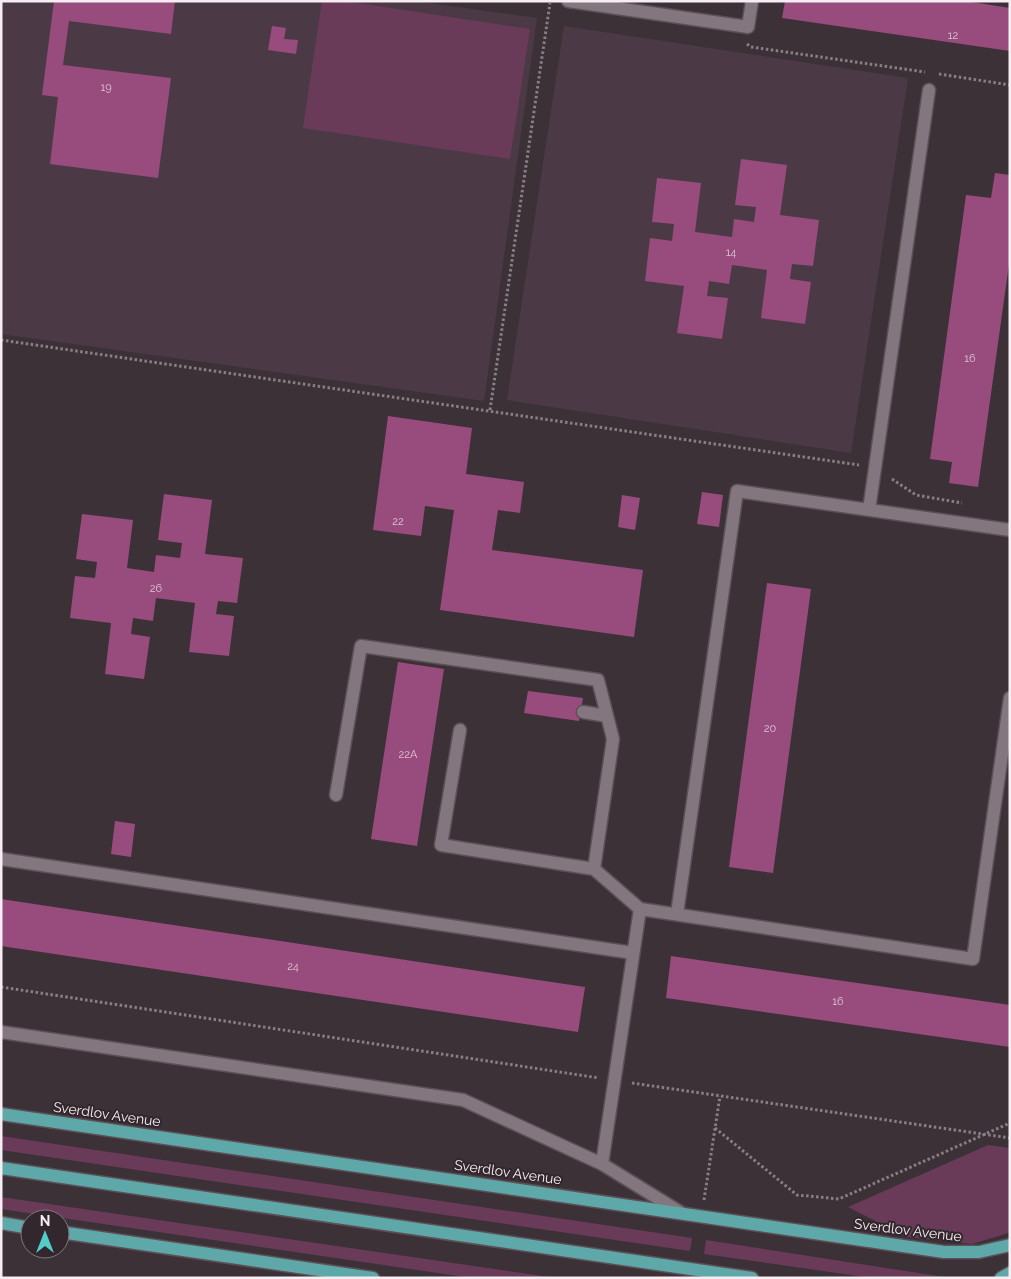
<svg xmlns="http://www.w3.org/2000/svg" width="1011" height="1279" font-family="Raleway,sans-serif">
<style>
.built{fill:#4b3a45}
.green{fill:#693b58}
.building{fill:#974c7d}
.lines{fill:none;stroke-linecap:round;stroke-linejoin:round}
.minor-casing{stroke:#5b5056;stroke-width:15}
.major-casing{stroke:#5b5056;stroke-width:15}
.path{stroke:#897e85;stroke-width:3;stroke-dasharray:2.5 2.5;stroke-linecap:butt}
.minor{stroke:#84767e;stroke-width:12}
.major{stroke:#5ea8a9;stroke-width:12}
.labels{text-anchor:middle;stroke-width:4;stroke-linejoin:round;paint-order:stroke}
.number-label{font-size:11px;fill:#dec6d6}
.street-label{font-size:14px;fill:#f6eef3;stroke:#33272e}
</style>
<rect width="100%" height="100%" fill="#3d3138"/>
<!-- built -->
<path class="built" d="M1,1H414L537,18L484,401L1,334Z
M564,26L908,78L851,453L507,400Z"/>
<!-- green -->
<path class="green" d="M322,1H344L530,29L510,159L303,128Z
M1,1136L692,1238L690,1251L1,1150Z
M988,1145L1010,1148V1232L1005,1234L972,1244L907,1237L848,1207Z
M1,1197L556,1278H472L1,1209Z
M706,1240L944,1277L947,1278H872L704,1254Z"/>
<!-- building -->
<path class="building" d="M54,1H175L171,34L69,21L63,65L171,78L158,178L50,164L58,97L42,95Z
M785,1H965L1010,8V51L782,18Z
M272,26L286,28L284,39L298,40L296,54L268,50Z
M741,159L787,165L780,215L819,220L813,266L792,264L790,279L811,282L805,324L761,318L767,270L732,265L729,284L709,281L707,296L728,298L722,339L677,333L684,286L645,281L650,238L672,241L674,224L652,222L657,178L701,183L695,232L732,237L734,219L754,222L756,207L735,205Z
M995,173L1010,175V257L978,487L949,483L952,462L930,459L966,195L991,198Z
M388,416L472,428L466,474L524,482L520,513L498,510L492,550L643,570L634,637L440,610L454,510L425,506L421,536L373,530Z
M702,492L723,495L719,527L697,524Z
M164,494L212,500L205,554L243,558L237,603L218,601L216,614L234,616L229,656L189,652L195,603L156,598L153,621L133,618L131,634L150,637L144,679L105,674L111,623L70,618L75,576L95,578L97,562L76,559L82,514L133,520L127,568L154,572L156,555L180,558L182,543L158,540Z
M622,495L640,498L635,530L618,527Z
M767,583L811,589L773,873L729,867Z
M398,662L444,669L417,846L371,839Z
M528,691L583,698L579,721L524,713Z
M115,821L135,824L131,857L111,854Z
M1,899L585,987L578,1032L1,946Z
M671,956L1010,1005V1047L666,998Z"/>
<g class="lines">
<!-- minor casing -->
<g class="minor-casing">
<path id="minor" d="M568,1L748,27L752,1
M869,510L929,90
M583,712L607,716
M460,730L441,845L594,869
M336,795L361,646L598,680L613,739L594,869L640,909L973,959L1010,698
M1,859L633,953
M677,914L737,491L1010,530
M1,1032L463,1100L602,1164L680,1212
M602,1164L640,909"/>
</g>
<!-- major casing -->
<g class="major-casing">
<path id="major" d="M1,1114L944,1252H979L1010,1245
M1,1168L752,1278
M1,1223L30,1228
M60,1232L373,1278
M1001,1278L1010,1273"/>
</g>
<!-- path -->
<path class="path" d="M747,44L751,47L925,72
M939,74L1010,85
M1,340L859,465
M490,410L550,3
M892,479L916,495L962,503
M1,987L599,1078
M632,1083L1010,1138
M715,1128L797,1195L839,1199L1010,1123
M704,1200L720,1096"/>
<!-- minor -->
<use href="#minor" class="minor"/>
<!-- major -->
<use href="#major" class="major"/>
</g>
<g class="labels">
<!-- number labels -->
<g class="number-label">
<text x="953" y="39">12</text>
<text x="106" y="91">19</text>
<text x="731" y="256">14</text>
<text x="970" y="362">16</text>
<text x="398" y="525">22</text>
<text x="156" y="592">26</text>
<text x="770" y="732">20</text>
<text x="408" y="758">22А</text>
<text x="293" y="970">24</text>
<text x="838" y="1005">16</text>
</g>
<!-- street labels -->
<g class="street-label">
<text transform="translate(107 1114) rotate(8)" y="5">Sverdlov Avenue</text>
<text transform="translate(508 1172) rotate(8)" y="5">Sverdlov Avenue</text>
<text transform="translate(908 1230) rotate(7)" y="5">Sverdlov Avenue</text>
</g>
</g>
<!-- border -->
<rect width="1011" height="1279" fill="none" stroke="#f6eef3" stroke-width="5"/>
<!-- north arrow -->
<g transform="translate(45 1234)"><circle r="24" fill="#33272e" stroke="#81777d"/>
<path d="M0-4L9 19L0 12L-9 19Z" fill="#54cdc9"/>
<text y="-8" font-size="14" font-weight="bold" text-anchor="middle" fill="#f6eef3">N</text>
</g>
</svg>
